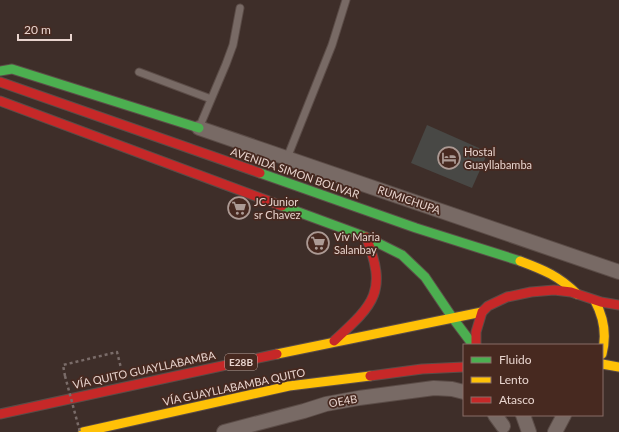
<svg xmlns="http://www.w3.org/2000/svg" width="619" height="432" font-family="Lato,sans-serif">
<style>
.building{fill:#484845}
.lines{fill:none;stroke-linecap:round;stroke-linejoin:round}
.lane-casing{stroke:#5b4c47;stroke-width:9}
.street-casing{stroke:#5b4c47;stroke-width:16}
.fast-casing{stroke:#5b4c47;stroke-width:11}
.slow-casing{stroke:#5b4c47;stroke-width:11}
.jam-casing{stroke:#5b4c47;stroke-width:11}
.path{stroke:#7a6c69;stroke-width:2.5;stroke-dasharray:3 3;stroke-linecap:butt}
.lane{stroke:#786a65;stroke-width:7}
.street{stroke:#786a65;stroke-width:14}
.fast{stroke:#4caf50;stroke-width:9}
.slow{stroke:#ffc107;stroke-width:9}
.jam{stroke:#c62828;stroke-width:9}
.path-bridge{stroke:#7a6c69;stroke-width:2.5;stroke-dasharray:3 3;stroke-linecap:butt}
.labels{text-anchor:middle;stroke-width:3.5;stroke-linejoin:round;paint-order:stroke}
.shield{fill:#472920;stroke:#b8a19a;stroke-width:1}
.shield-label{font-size:10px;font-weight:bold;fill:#e8d4ce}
.poi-label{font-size:11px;fill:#e8d4ce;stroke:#472920;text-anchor:start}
.street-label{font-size:11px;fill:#e8d4ce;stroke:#472920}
</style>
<rect width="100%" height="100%" fill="#3e2e29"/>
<!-- building -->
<path class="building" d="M427,125L488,152L472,188L411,163Z"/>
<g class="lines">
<!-- lane casing -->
<g class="lane-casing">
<path id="lane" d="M139,72L211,99
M199,128L226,64L233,45L240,8
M287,158L332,45L346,0"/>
</g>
<!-- street casing -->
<g class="street-casing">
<path id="street" d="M199,128L619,272
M495,415L503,426
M523,415L529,432
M224,432L304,411L326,404L359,398L434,388L452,389L464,392
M555,432L564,415"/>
</g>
<!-- fast casing -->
<g class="fast-casing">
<path id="fast" d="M0,71L12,69L199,128
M260,173L416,228L520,261
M282,206L366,237L402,255L425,277L452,317L473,345"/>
</g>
<!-- slow casing -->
<g class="slow-casing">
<path id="slow" d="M520,261C544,270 559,276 577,294
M595,301C604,318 607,335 602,354
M277,354L482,312
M602,364L619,367
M83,432L289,386L370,376"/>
</g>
<!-- jam casing -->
<g class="jam-casing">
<path id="jam" d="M0,82L260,173
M0,101L282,206
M334,341C374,304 388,292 366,237
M476,345V332L482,312L488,306L507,297L531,292L554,290L571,292L601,302L619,305
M370,376L422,369L464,367
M0,414L277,354"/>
</g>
<!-- path -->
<path class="path" d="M65,376L63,365L117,352L121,368"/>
<!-- lane -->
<use href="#lane" class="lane"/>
<!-- street -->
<use href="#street" class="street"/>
<!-- fast -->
<use href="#fast" class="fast"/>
<!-- slow -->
<use href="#slow" class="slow"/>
<!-- jam -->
<use href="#jam" class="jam"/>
<!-- path-bridge -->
<path class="path-bridge" d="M65,376L80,432"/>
</g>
<!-- icons -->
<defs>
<g id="hotel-ring" transform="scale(1.15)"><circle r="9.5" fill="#472920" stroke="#ac9a94" stroke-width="1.5"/><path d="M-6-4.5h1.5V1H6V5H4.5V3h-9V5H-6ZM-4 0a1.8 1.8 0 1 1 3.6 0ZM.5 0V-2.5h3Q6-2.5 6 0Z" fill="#ac9a94"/></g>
<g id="supermarket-ring" transform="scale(1.15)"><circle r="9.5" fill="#472920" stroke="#ac9a94" stroke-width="1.5"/><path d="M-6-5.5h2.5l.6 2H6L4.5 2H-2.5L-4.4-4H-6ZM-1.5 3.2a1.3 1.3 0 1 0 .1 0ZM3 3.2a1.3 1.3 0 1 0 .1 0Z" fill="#ac9a94"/></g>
</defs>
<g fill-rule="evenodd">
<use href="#hotel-ring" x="449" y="158"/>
<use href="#supermarket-ring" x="239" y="208"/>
<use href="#supermarket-ring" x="318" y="243"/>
</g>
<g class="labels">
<!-- shield labels -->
<rect class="shield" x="225" y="354" width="32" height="16" rx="3"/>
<g class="shield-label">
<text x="241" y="366">E28B</text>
</g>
<!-- poi labels -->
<g class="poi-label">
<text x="464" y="156">Hostal<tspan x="464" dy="13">Guayllabamba</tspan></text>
<text x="254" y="206">JC Junior<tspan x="254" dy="13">sr Chavez</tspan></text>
<text x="334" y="241">Viv Maria<tspan x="334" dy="13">Salanbay</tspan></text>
</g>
<!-- street labels -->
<g class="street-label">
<text transform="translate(295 173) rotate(19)" y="4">AVENIDA SIMON BOLIVAR</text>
<text transform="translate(409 200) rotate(19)" y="4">RUMICHUPA</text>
<text transform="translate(144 370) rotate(-12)" y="4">VÍA QUITO GUAYLLABAMBA</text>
<text transform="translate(234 387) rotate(-12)" y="4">VÍA GUAYLLABAMBA QUITO</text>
<text transform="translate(343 401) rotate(-10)" y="4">OE4B</text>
</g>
</g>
<!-- legend -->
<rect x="463" y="344" width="140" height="72" fill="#472920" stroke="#876d66"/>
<rect x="471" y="357" width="20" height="6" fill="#4caf50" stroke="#876d66"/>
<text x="499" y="364" font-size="12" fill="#e8d4ce">Fluido</text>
<rect x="471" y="377" width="20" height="6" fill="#ffc107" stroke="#876d66"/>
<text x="499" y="384" font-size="12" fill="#e8d4ce">Lento</text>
<rect x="471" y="397" width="20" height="6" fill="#c62828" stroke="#876d66"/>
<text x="499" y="404" font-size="12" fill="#e8d4ce">Atasco</text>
<!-- scale -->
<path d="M18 34v6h53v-6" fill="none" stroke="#e8d4ce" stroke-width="2"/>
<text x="24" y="34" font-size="12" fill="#e8d4ce" stroke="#472920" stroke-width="3" paint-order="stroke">20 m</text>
</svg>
